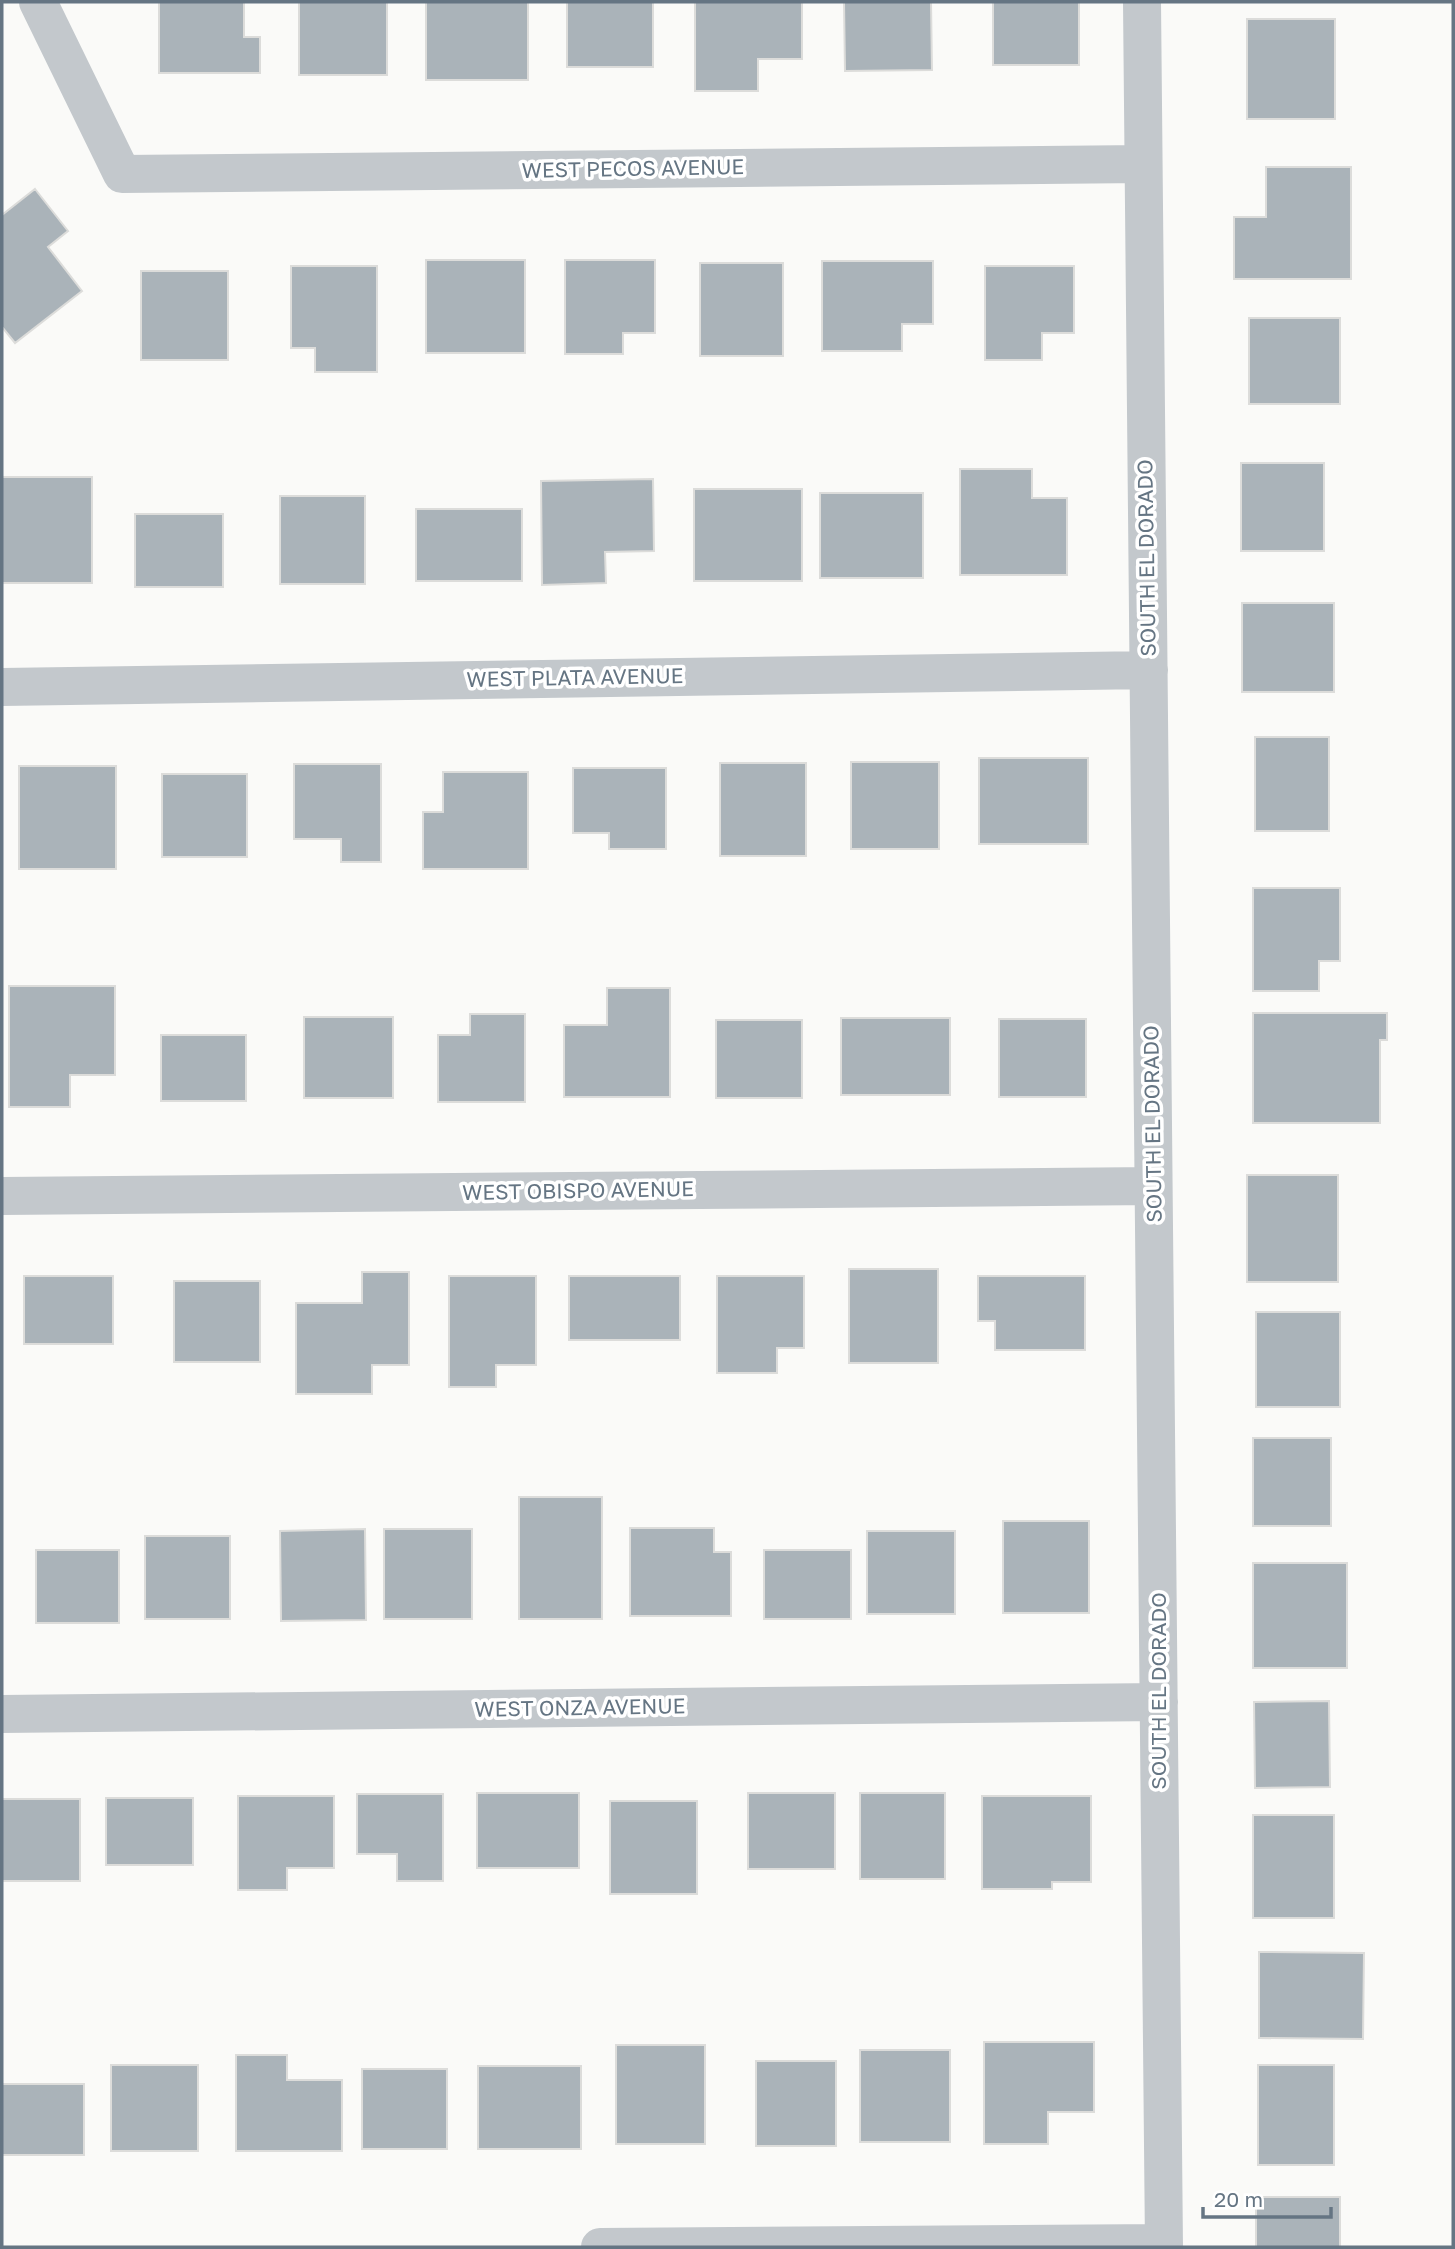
<svg xmlns="http://www.w3.org/2000/svg" width="1455" height="2249" font-family="'Golos Text',sans-serif">
<style>
.building{fill:#aab3b9;stroke:#dcdcda;stroke-width:2}
.lines{fill:none;stroke-linecap:round;stroke-linejoin:round}
.minor{stroke:#c3c8cc;stroke-width:38}
.labels{text-anchor:middle;stroke-width:7;stroke-linejoin:round;paint-order:stroke}
.street-label{font-size:21px;fill:#657583;stroke:#fff}
</style>
<rect width="100%" height="100%" fill="#fafaf8"/>
<!-- building -->
<path class="building" d="M159,2H244V37H260V73H159Z
M299,2H387V75H299Z
M426,2H528V80H426Z
M567,2H653V67H567Z
M695,2H802V59H758V91H695Z
M844,2H931L932,70L845,71Z
M993,2H1079V65H993Z
M1247,19H1335V119H1247Z
M1266,167H1351V279H1234V217H1266Z
M35,189L68,231L48,247L82,291L15,343L2,327V215Z
M426,260H525V353H426Z
M565,260H655V333H623V354H565Z
M822,261H933V324H902V351H822Z
M700,263H783V356H700Z
M291,266H377V372H315V348H291Z
M985,266H1074V333H1042V360H985Z
M141,271H228V360H141Z
M1249,318H1340V404H1249Z
M1241,463H1324V551H1241Z
M960,469H1032V498H1067V575H960Z
M2,477H92V583H2Z
M653,479L654,551L605,552L606,583L542,585L541,481Z
M694,489H802V581H694Z
M820,493H923V578H820Z
M280,496H365V584H280Z
M416,509H522V581H416Z
M135,514H223V587H135Z
M1242,603H1334V692H1242Z
M1255,737H1329V831H1255Z
M979,758H1088V844H979Z
M851,762H939V849H851Z
M720,763H806V856H720Z
M294,764H381V862H341V839H294Z
M19,766H116V869H19Z
M573,768H666V849H609V833H573Z
M443,772H528V869H423V812H443Z
M162,774H247V857H162Z
M1253,888H1340V961H1319V991H1253Z
M9,986H115V1075H70V1107H9Z
M607,988H670V1097H564V1025H607Z
M1253,1013H1387V1040H1380V1123H1253Z
M470,1014H525V1102H438V1035H470Z
M304,1017H393V1098H304Z
M841,1018H950V1095H841Z
M999,1019H1086V1097H999Z
M716,1020H802V1098H716Z
M161,1035H246V1101H161Z
M1247,1175H1338V1282H1247Z
M849,1269H938V1363H849Z
M362,1272H409V1365H372V1394H296V1303H362Z
M24,1276H113V1344H24Z
M449,1276H536V1365H496V1387H449Z
M569,1276H680V1340H569Z
M717,1276H804V1348H777V1373H717Z
M978,1276H1085V1350H995V1321H978Z
M174,1281H260V1362H174Z
M1256,1312H1340V1407H1256Z
M1253,1438H1331V1526H1253Z
M519,1497H602V1619H519Z
M1003,1521H1089V1613H1003Z
M630,1528H714V1552H731V1616H630Z
M365,1529L366,1620L281,1621L280,1531Z
M384,1529H472V1619H384Z
M867,1531H955V1614H867Z
M145,1536H230V1619H145Z
M36,1550H119V1623H36Z
M764,1550H851V1619H764Z
M1253,1563H1347V1668H1253Z
M1329,1701L1330,1787L1255,1788L1254,1702Z
M477,1793H579V1868H477Z
M748,1793H835V1869H748Z
M860,1793H945V1879H860Z
M357,1794H443V1881H397V1854H357Z
M238,1796H334V1868H287V1890H238Z
M982,1796H1091V1882H1052V1889H982Z
M106,1798H193V1865H106Z
M2,1799H80V1881H2Z
M610,1801H697V1894H610Z
M1253,1815H1334V1918H1253Z
M1259,1952L1364,1953L1363,2039L1259,2038Z
M984,2042H1094V2112H1048V2144H984Z
M616,2045H705V2144H616Z
M860,2050H950V2142H860Z
M236,2055H287V2080H342V2151H236Z
M756,2061H836V2146H756Z
M111,2065H198V2151H111Z
M1258,2065H1334V2165H1258Z
M478,2066H581V2149H478Z
M362,2069H447V2149H362Z
M2,2084H84V2155H2Z
M1256,2197H1340V2247H1256Z"/>
<g class="lines">
<!-- minor -->
<path class="minor" d="M38,2L122,174L1143,164
M1142,2L1164,2247
M2,687L1149,670
M2,1196L1153,1186
M2,1714L1159,1702
M600,2247L1164,2243"/>
</g>
<g class="labels">
<!-- street labels -->
<g class="street-label">
<text transform="translate(633 169) rotate(-1)" y="7">WEST PECOS AVENUE</text>
<text transform="translate(1147 558) rotate(-91)" y="7">SOUTH EL DORADO</text>
<text transform="translate(575 678) rotate(-1)" y="7">WEST PLATA AVENUE</text>
<text transform="translate(1153 1124) rotate(-91)" y="7">SOUTH EL DORADO</text>
<text transform="translate(578 1191) rotate(-1)" y="7">WEST OBISPO AVENUE</text>
<text transform="translate(1159 1691) rotate(-90)" y="7">SOUTH EL DORADO</text>
<text transform="translate(580 1708) rotate(-1)" y="7">WEST ONZA AVENUE</text>
</g>
</g>
<!-- border -->
<rect width="1455" height="2249" fill="none" stroke="#657583" stroke-width="7"/>
<!-- scale -->
<path d="M1203 2207v10h128v-10" fill="none" stroke="#657583" stroke-width="3.5"/>
<text x="1214" y="2207" font-size="21" fill="#657583" stroke="#ffffff" stroke-width="5" paint-order="stroke">20 m</text>
</svg>
